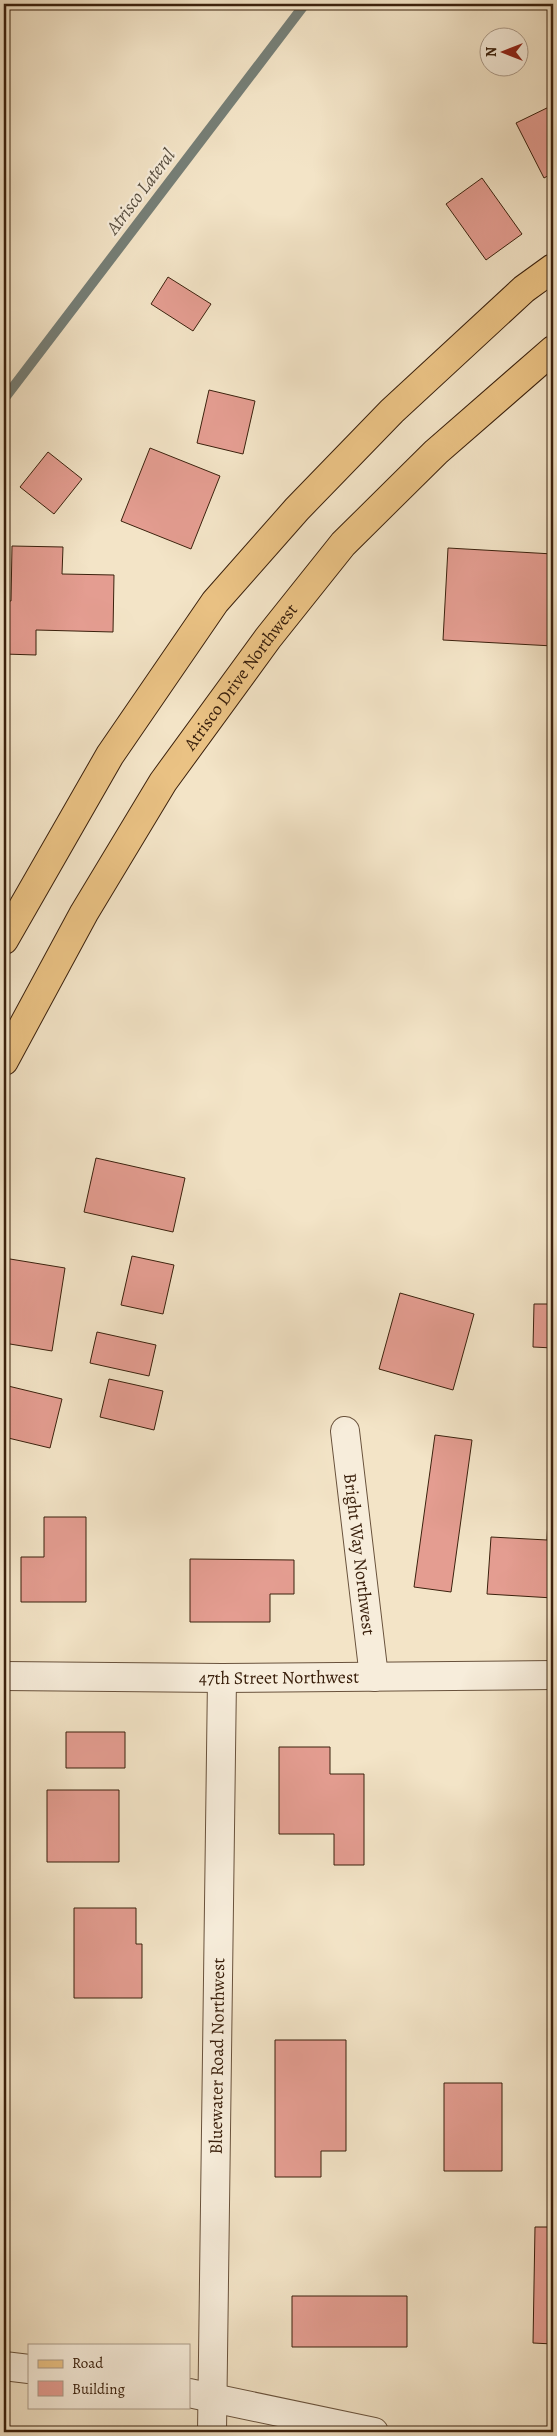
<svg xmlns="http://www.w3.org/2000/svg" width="557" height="2436" font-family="Alegreya,serif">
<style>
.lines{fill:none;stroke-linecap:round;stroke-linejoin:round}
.stream{stroke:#767f77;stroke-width:10}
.building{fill:#e49d91;stroke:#3b210d}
.minor-casing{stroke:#69523c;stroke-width:30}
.major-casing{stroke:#3b210d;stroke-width:30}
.minor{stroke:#f7eddb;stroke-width:28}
.major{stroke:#eac284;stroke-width:28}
.labels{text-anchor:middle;stroke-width:4.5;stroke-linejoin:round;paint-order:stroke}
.street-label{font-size:18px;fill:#3b210d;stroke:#f7eddb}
.water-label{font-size:19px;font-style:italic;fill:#595042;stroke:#f7eddb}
</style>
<rect width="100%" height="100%" fill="#f3e4c7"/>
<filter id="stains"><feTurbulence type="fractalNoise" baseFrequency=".004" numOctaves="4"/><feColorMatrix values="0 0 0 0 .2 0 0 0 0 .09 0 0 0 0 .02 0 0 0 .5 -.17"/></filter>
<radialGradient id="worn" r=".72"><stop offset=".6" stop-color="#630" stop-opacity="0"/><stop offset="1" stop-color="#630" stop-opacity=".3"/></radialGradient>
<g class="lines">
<!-- stream -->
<path class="stream" d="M4,399L305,4"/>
</g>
<!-- building -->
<path class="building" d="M553,105V173L544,178L516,123Z
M482,178L522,234L486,260L446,204Z
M168,277L211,304L193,331L151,304Z
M209,390L255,401L243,454L197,443Z
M150,448L220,476L191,549L121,521Z
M48,452L82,479L54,514L20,487Z
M12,546L63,547L62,574L114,575L113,632L36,630V655L4,654V601H11Z
M448,548L553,554V646L443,640Z
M96,1158L185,1178L173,1232L84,1212Z
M132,1256L174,1265L163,1314L121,1305Z
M4,1258L65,1268L52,1351L4,1343Z
M400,1293L474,1314L453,1390L379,1369Z
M534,1304H553V1348L533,1347Z
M97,1332L156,1345L149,1376L90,1363Z
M109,1379L163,1391L154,1430L100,1417Z
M4,1385L62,1399L50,1448L4,1437Z
M435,1435L472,1440L451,1592L414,1587Z
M44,1517H86V1602H21V1557H44Z
M548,1519H553V1598L487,1594L491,1537L547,1540Z
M190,1559L294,1560V1594H270V1622H190Z
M66,1732H125V1768H66Z
M279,1747H330V1774H364V1865H334V1834H279Z
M4,1755H7V1866H4Z
M47,1790H119V1862H47Z
M74,1908H136V1944H142V1998H74Z
M275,2040H346V2151H321V2177H275Z
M444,2083H502V2171H444Z
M535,2227H553V2344L533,2343Z
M292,2296H407V2347H292Z"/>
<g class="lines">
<!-- minor casing -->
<g class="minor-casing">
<g id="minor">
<path id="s1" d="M345,1431L374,1677"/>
<path id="s2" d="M4,1676L222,1678L553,1675"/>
<path d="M4,2366L29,2369"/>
<path d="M189,2393L374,2432"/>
<path id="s3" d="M212,2432L222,1678"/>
</g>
</g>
<!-- major casing -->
<g class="major-casing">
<g id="major">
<path d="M4,940L110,755L215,602L297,509L392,411L524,289L553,268"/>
<path id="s4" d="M4,1061L84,913L163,782L268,638L343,544L436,452L553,350"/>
</g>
</g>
<!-- minor -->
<use href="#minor" class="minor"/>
<!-- major -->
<use href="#major" class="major"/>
</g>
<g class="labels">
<!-- street labels -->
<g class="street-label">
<text dy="6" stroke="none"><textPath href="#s4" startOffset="452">Atrisco Drive Northwest</textPath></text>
<text dy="6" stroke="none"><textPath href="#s1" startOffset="124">Bright Way Northwest</textPath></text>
<text dy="6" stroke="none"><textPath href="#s2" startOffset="275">47th Street Northwest</textPath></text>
<text dy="6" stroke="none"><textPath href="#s3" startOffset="376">Bluewater Road Northwest</textPath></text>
</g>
<!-- water labels -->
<g class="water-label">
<text transform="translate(140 191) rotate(-53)" y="7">Atrisco Lateral</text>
</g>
</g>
<!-- margin -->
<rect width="557" height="2436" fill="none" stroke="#f3e4c7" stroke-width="20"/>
<rect x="5" y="5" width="547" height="2426" fill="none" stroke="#3b210d" stroke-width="2.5"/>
<rect x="10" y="10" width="537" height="2416" fill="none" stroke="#3b210d"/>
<!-- legend -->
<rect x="28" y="2344" width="162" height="65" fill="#f7eddb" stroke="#ac9b89"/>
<rect x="38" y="2360" width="25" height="8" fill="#eac284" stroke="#ac9b89"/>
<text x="72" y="2368" font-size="15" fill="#3b210d">Road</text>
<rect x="38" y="2381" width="25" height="15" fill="#e49d91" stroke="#ac9b89"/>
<text x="72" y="2394" font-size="15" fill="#3b210d">Building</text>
<!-- north arrow -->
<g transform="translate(504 52) rotate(270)"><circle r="24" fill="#f7eddb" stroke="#ac9b89"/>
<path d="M0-4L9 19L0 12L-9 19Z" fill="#8f2418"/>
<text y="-8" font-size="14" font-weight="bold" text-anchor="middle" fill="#3b210d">N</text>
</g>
<rect width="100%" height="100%" filter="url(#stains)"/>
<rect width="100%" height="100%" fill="url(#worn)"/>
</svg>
